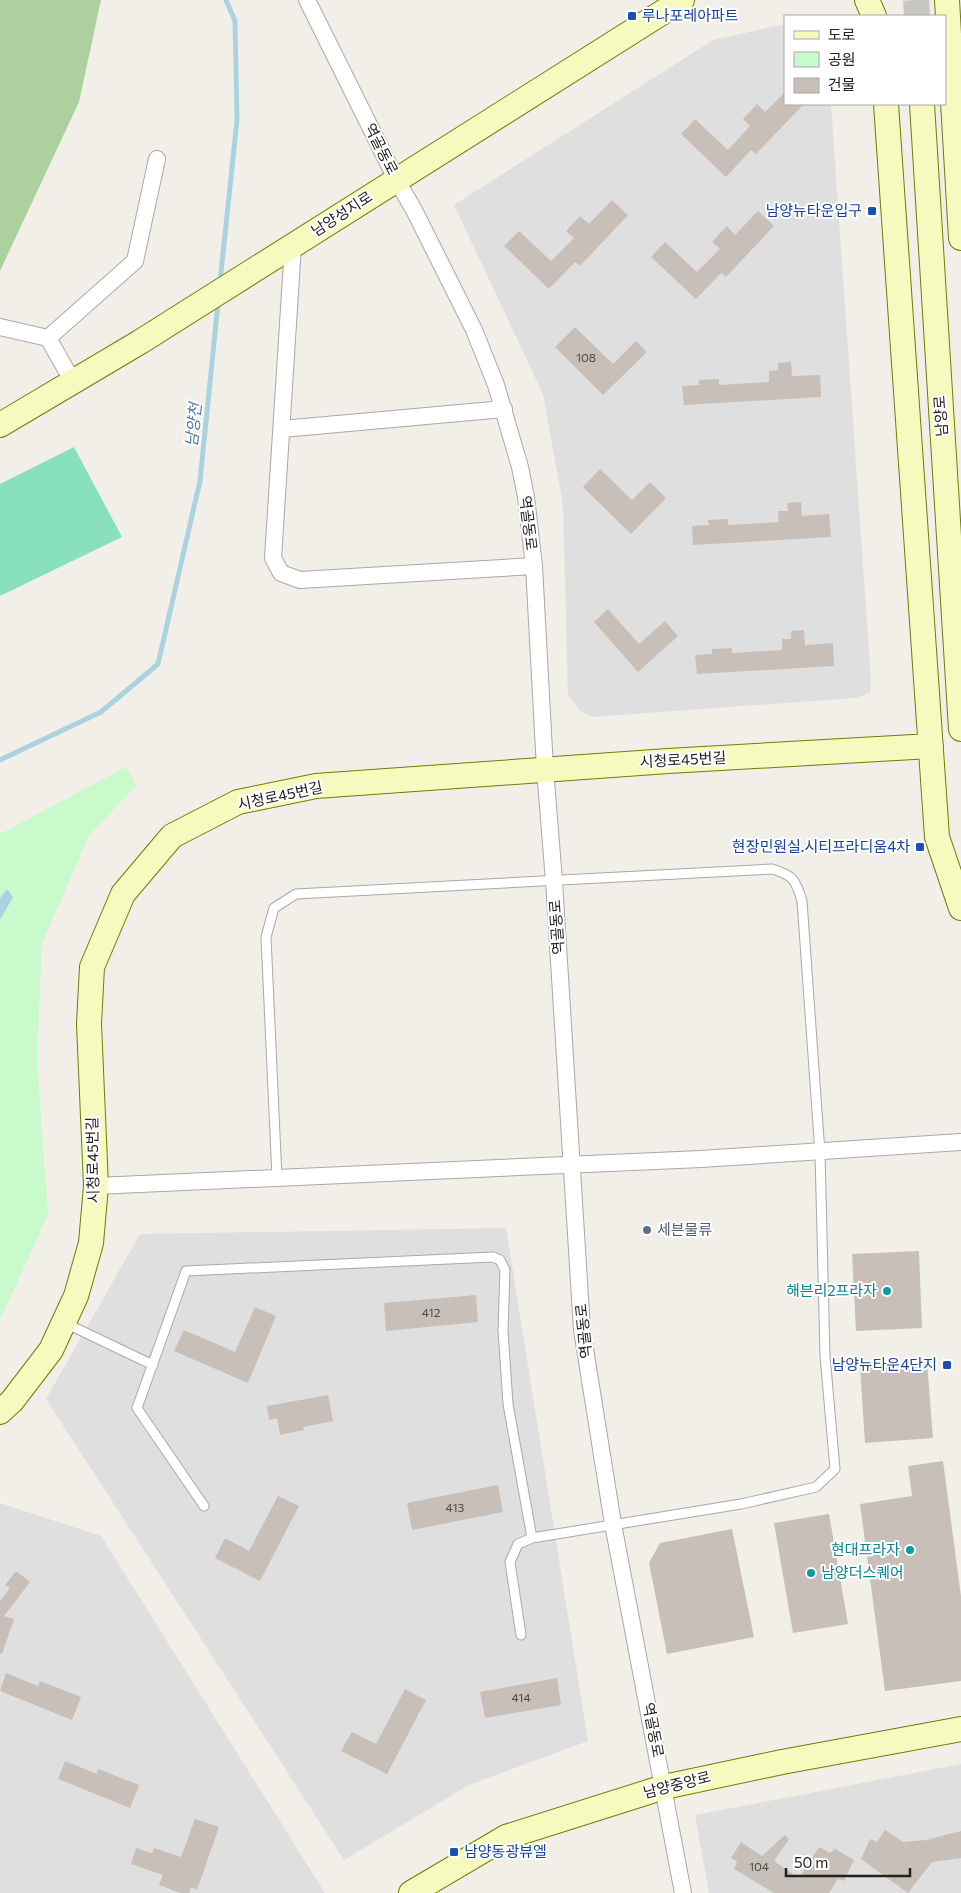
<svg xmlns="http://www.w3.org/2000/svg" width="961" height="1893" font-family="Commissioner,'Noto Sans KR',sans-serif">
<style>
.residential{fill:#e0dfdf}
.forest{fill:#add19e}
.park{fill:#c8facc}
.pitch{fill:#88e0be}
.water{fill:#aad3df}
.lines{fill:none;stroke-linecap:round;stroke-linejoin:round}
.stream{stroke:#aad3df;stroke-width:5}
.building{fill:#c7bfb8}
.primary-tunnel{stroke:#c8c6c1;stroke-width:26;stroke-dasharray:26 13;stroke-linecap:butt}
.lane-casing{stroke:#a9a9a9;stroke-width:11}
.street-casing{stroke:#a9a9a9;stroke-width:18}
.secondary-casing{stroke:#707d05;stroke-width:26}
.lane{stroke:#fff;stroke-width:9}
.street{stroke:#fff;stroke-width:16}
.secondary{stroke:#f7fabf;stroke-width:24}
.transit-dot{fill:#1a4fb4;stroke:#fff;stroke-width:2}
.service-dot{fill:#5c6f8a;stroke:#fff;stroke-width:2}
.culture-dot{fill:#0f9aa8;stroke:#fff;stroke-width:2}
.labels{text-anchor:middle;stroke-width:4;stroke-linejoin:round;paint-order:stroke}
.number-label{font-size:12px;fill:#4b4948}
.transit-label{font-size:15px;fill:#164399;stroke:#fff;text-anchor:end}
.street-label{font-size:15px;fill:#222;stroke:#fff}
.service-label{font-size:15px;fill:#4e5e75;stroke:#fff;text-anchor:start}
.culture-label{font-size:15px;fill:#0d838f;stroke:#fff;text-anchor:end}
.water-label{font-size:16px;font-style:italic;fill:#4a7aab;stroke:#fff}
</style>
<rect width="100%" height="100%" fill="#f2efe9"/>
<!-- residential -->
<path class="residential" d="M785,24V104H831L871,680L870,693L855,698L592,717L579,710L568,695L563,505L543,394L454,205L713,40Z
M506,1228L588,1741L469,1785L344,1860L46,1399L140,1234Z
M0,1503L101,1536L325,1893H0Z
M961,1764V1893H709L695,1815Z"/>
<!-- forest -->
<path class="forest" d="M0,0H101L79,102L0,271Z"/>
<!-- park -->
<path class="park" d="M126,767L136,785L89,836L42,943L37,1059L48,1215L0,1320V834Z"/>
<!-- pitch -->
<path class="pitch" d="M74,447L122,537L0,596V484Z"/>
<!-- water -->
<path class="water" d="M7,889L13,897L0,920V898Z"/>
<g class="lines">
<!-- stream -->
<path class="stream" d="M220,282L237,120L235,21L226,0
M0,760L101,712L158,664L200,481L218,303"/>
</g>
<!-- building -->
<path class="building" d="M785,92V104H804L756,154L751,150L726,177L681,134L695,119L728,150L750,126L743,119L757,104L765,112Z
M612,200L628,215L580,266L575,262L549,289L504,246L519,231L551,261L574,238L566,231L580,216L589,224Z
M758,211L774,226L726,277L721,273L696,299L651,257L665,242L697,272L720,249L712,242L727,226L735,235Z
M575,327L613,364L636,341L647,352L603,395L555,347Z
M791,362L792,376L820,375L821,397L684,405L682,386L699,385V380L719,379V385L769,382V371L778,370V363Z
M600,469L632,500L650,482L666,498L631,534L583,487Z
M801,502L802,516L829,514L831,537L693,545L692,526L709,525L708,520L728,519V525L779,522L778,511H788L787,503Z
M608,609L639,644L665,621L678,636L638,672L594,622Z
M804,630L805,645L833,643L834,666L697,674L695,655L712,654V649L732,648V653L782,650V639H791V631Z
M919,1251L922,1328L856,1331L852,1254Z
M476,1295L478,1322L386,1331L384,1303Z
M255,1307L276,1316L248,1383L174,1351L184,1330L235,1352Z
M927,1362L933,1438L865,1443L860,1366Z
M328,1395L333,1421L303,1427L304,1430L280,1435L277,1418L269,1420L267,1406Z
M943,1461L961,1596V1681L885,1691L860,1504L912,1496L908,1466Z
M498,1485L503,1512L412,1530L407,1503Z
M278,1496L299,1506L260,1581L215,1558L225,1538L249,1551Z
M829,1514L848,1624L793,1633L774,1523Z
M732,1529L754,1637L667,1654L649,1563L660,1543Z
M16,1571L30,1582L4,1616L14,1619L2,1654L0,1653V1601L10,1588L5,1585Z
M6,1673L38,1686L40,1681L81,1697L72,1720L0,1691Z
M557,1678L561,1705L485,1718L480,1692Z
M405,1689L426,1700L387,1774L341,1751L352,1732L376,1744Z
M65,1761L97,1774L98,1769L139,1785L130,1808L58,1779Z
M195,1819L219,1827L197,1890L191,1887L189,1893H181L159,1885L163,1875L131,1864L136,1848L152,1853L154,1848L181,1857Z
M885,1830L903,1842L926,1840L961,1831V1858L932,1862L908,1893L861,1859L870,1839L877,1842Z
M785,1835L789,1839L774,1861L799,1878L819,1847L830,1853L835,1849L854,1860L844,1881L838,1879L829,1893H774L734,1869L737,1861L731,1858L741,1842L762,1856Z"/>
<g class="lines">
<!-- primary-tunnel -->
<path class="primary-tunnel" d="M916,0L917,16"/>
<!-- lane casing -->
<g class="lane-casing">
<path id="lane" d="M277,1178L266,937L274,908L296,894L772,869C793,875 796,880 802,901L820,1153L825,1356L835,1469L816,1487L741,1504L532,1538L518,1544L510,1562L521,1635
M65,1323L153,1365
M204,1506L137,1408L186,1271L493,1257L500,1260L505,1270L503,1330L508,1404L532,1538"/>
</g>
<!-- street casing -->
<g class="street-casing">
<path id="street" d="M307,0L396,179L414,210L474,330L496,385L520,467L526,497L534,566L545,769L554,881L582,1330L613,1524L683,1893
M293,246L273,558L281,573L300,580L534,566
M0,327L48,338L73,382
M48,338L135,261L157,159
M282,429L504,409
M96,1186L701,1159L961,1142"/>
</g>
<!-- secondary casing -->
<g class="secondary-casing">
<path id="secondary" d="M867,0L874,16
M947,0L961,238
M886,104L937,837L961,908
M922,104L961,729
M0,425L140,342L682,0
M0,1412L12,1401L51,1350L76,1296L91,1243L96,1186L89,1024L92,967L123,894L172,836L238,802L316,786L668,761L931,746
M411,1893L506,1837L664,1787L782,1762L961,1729"/>
</g>
<!-- lane -->
<use href="#lane" class="lane"/>
<!-- street -->
<use href="#street" class="street"/>
<!-- secondary -->
<use href="#secondary" class="secondary"/>
</g>
<!-- markers -->
<g class="transit-dot">
<rect x="627" y="11" width="10" height="10" rx="2.5"/>
<rect x="867" y="206" width="10" height="10" rx="2.5"/>
<rect x="915" y="842" width="10" height="10" rx="2.5"/>
<rect x="942" y="1360" width="10" height="10" rx="2.5"/>
<rect x="449" y="1847" width="10" height="10" rx="2.5"/>
</g>
<circle class="service-dot" cx="647" cy="1230" r="5"/>
<g class="culture-dot">
<circle cx="887" cy="1291" r="5"/>
<circle cx="910" cy="1550" r="5"/>
<circle cx="811" cy="1573" r="5"/>
</g>
<g class="labels">
<!-- number labels -->
<g class="number-label">
<text x="586" y="362">108</text>
<text x="431" y="1317">412</text>
<text x="455" y="1512">413</text>
<text x="521" y="1702">414</text>
<text x="759" y="1871">104</text>
</g>
<!-- transit labels -->
<g class="transit-label">
<text x="642" y="21" text-anchor="start">루나포레아파트</text>
<text x="862" y="216">남양뉴타운입구</text>
<text x="910" y="852">현장민원실.시티프라디움4차</text>
<text x="937" y="1370">남양뉴타운4단지</text>
<text x="464" y="1857" text-anchor="start">남양동광뷰엘</text>
</g>
<!-- street labels -->
<g class="street-label">
<text transform="translate(381 149) rotate(63)" y="5">역골동로</text>
<text transform="translate(342 214) rotate(-33)" y="5">남양성지로</text>
<text transform="translate(941 416) rotate(-94)" y="5">남양로</text>
<text transform="translate(528 523) rotate(83)" y="5">역골동로</text>
<text transform="translate(683 760) rotate(-3)" y="5">시청로45번길</text>
<text transform="translate(280 796) rotate(-12)" y="5">시청로45번길</text>
<text transform="translate(557 927) rotate(-94)" y="5">역골동로</text>
<text transform="translate(93 1160) rotate(-91)" y="5">시청로45번길</text>
<text transform="translate(584 1331) rotate(-96)" y="5">역골동로</text>
<text transform="translate(653 1730) rotate(79)" y="5">역골동로</text>
<text transform="translate(677 1785) rotate(-14)" y="5">남양중앙로</text>
</g>
<!-- service labels -->
<g class="service-label">
<text x="657" y="1235">세븐물류</text>
</g>
<!-- culture labels -->
<g class="culture-label">
<text x="877" y="1296">해븐리2프라자</text>
<text x="900" y="1555">현대프라자</text>
<text x="821" y="1578" text-anchor="start">남양더스퀘어</text>
</g>
<!-- water labels -->
<g class="water-label">
<text transform="translate(193 425) rotate(-84)" y="6">남양천</text>
</g>
</g>
<!-- legend -->
<rect x="784" y="15" width="162" height="90" fill="#ffffff" stroke="#a7a7a7"/>
<rect x="794" y="31" width="25" height="8" fill="#f7fabf" stroke="#a7a7a7"/>
<text x="828" y="40" font-size="15" fill="#222222">도로</text>
<rect x="794" y="52" width="25" height="15" fill="#c8facc" stroke="#a7a7a7"/>
<text x="828" y="65" font-size="15" fill="#222222">공원</text>
<rect x="794" y="78" width="25" height="15" fill="#c7bfb8" stroke="#a7a7a7"/>
<text x="828" y="90" font-size="15" fill="#222222">건물</text>
<!-- scale -->
<path d="M786 1868v8h124v-8" fill="none" stroke="#222222" stroke-width="2.5"/>
<text x="794" y="1868" font-size="15" fill="#222222" stroke="#ffffff" stroke-width="4" paint-order="stroke">50 m</text>
</svg>
